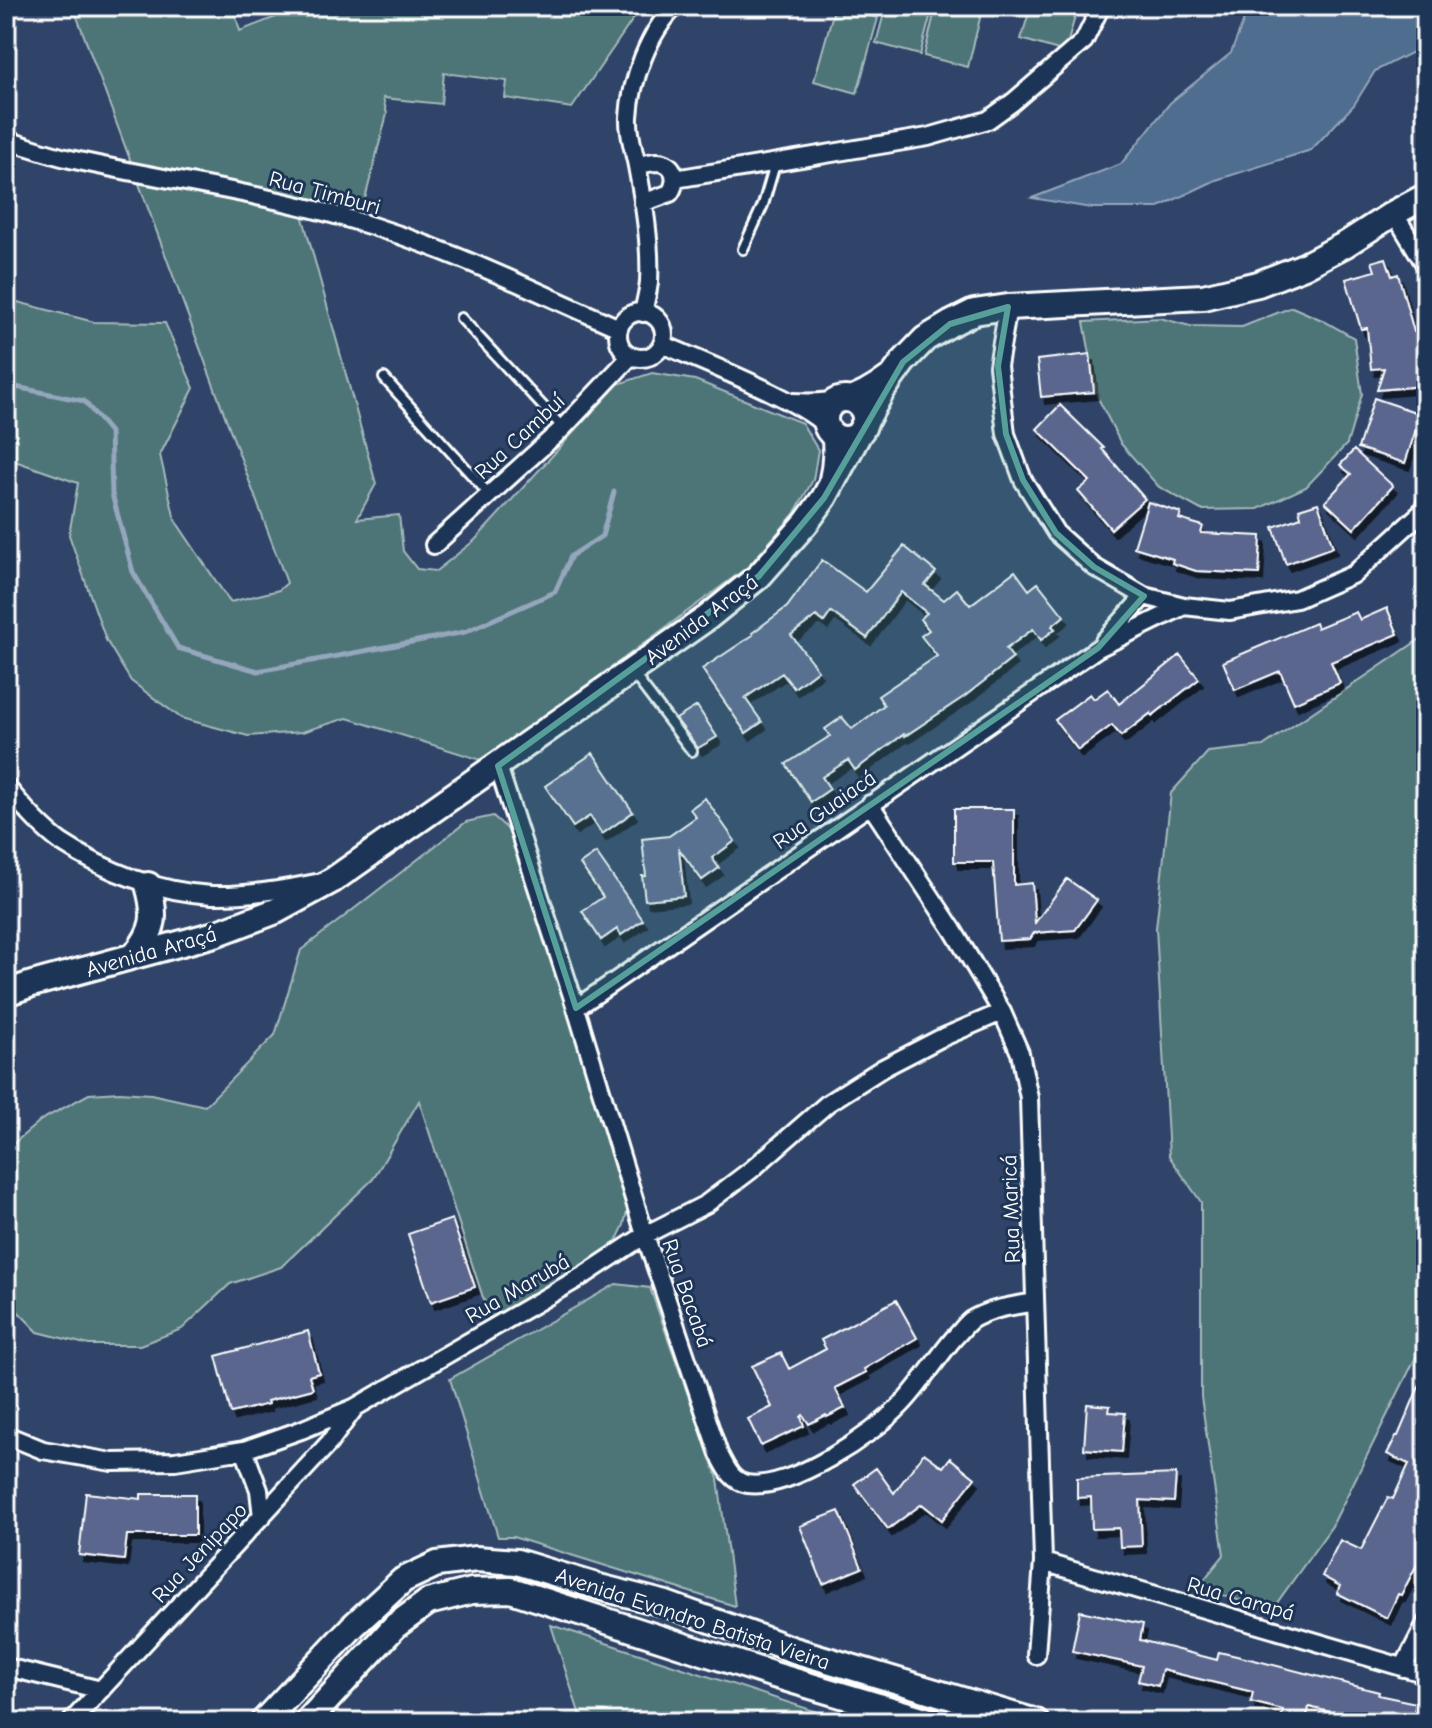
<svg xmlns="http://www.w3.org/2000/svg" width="1432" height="1728" font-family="'Comic Neue',sans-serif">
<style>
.green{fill:#4d7478;stroke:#a6babc;stroke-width:2}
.water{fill:#4f6d8f;stroke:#95a7bc;stroke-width:2}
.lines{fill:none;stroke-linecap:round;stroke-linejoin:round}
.stream{stroke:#95a7bc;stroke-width:5}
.building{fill:#5a668e;stroke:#fff;stroke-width:2;filter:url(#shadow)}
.lane-casing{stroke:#fff;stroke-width:14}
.street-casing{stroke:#fff;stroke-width:22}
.secondary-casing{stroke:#fff;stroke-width:30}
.lane{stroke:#1d3557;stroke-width:8}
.street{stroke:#1d3557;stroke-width:16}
.secondary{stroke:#1d3557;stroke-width:24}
.marked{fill:#579f9a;fill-opacity:0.2;stroke:#579f9a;stroke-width:6;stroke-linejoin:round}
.labels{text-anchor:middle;stroke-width:6;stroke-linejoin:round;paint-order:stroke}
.street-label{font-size:22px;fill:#fff;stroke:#1d3557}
</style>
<defs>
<filter id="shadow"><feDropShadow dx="4" dy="7" stdDeviation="0" flood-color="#0009"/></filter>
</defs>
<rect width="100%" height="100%" fill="#2f4468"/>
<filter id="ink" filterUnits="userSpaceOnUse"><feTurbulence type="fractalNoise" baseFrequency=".0125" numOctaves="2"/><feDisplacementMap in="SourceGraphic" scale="16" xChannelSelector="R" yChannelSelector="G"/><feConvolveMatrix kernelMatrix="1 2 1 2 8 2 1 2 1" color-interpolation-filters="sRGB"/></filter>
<g filter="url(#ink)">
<!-- green -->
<path class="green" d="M73,6H233L240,31L304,6H642L572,108L505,98L507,81L444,73L441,104L383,98L387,114L359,222L300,207L376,484L357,519L399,515L403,551L417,569L436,571L475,540L618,384L652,373L695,380L802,423L818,450L813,480L794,514L749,566L484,761L347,718L302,732L248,736L181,718L131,681L106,640L69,535L78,483L6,458V299L94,322L165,323L194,388L160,455L175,520L230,602L279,590L287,583Z
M835,6L878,18L857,93L814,81Z
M886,6H933L920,55L876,43Z
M936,6H983L968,67L924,56Z
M1031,6H1078L1065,52L1021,39Z
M1292,307L1322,320L1354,338L1362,394L1347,444L1306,487L1258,509L1201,510L1159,487L1121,444L1098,398L1084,322L1160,318L1190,326L1242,327Z
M1426,635V1337L1332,1526L1271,1611L1198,1587L1224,1555L1201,1397V1202L1169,1156L1156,928L1171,793L1208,752L1263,746Z
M493,816L511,832L629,1202L624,1225L614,1246L490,1319L419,1101L373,1179L281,1267L230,1284L182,1329L140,1345H89L38,1332L6,1299V1150L41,1120L89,1094L120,1092L151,1094L205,1106L275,1035L301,950L466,822Z
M616,1284L650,1288L718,1479L735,1606L513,1537H498L450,1379Z
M551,1625L848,1722H582Z"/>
<!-- water -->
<path class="water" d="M1247,6H1426V52L1418,49L1375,71L1354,105L1311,150L1216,180L1157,208H1091L1032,198L1121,164L1170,103L1231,53L1247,12Z"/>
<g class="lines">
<!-- stream -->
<path class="stream" d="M6,385L84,401L110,432L112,494L133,572L178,648L258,671L465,632L555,592L571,556L602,536L614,492"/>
</g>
<!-- building -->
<path class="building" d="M1386,258L1392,276L1398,274L1414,332H1416L1422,386L1377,390L1384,368L1371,369L1367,328L1361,329L1346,279L1375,271L1372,262Z
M1090,354L1094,392L1041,397L1037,360Z
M1374,398L1421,414L1405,463L1358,448Z
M1060,405L1104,448L1102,449L1145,499L1111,529L1078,491L1090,481L1037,429Z
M1354,450L1393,486L1354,529L1325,502L1351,474L1340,465Z
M1148,502L1181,513L1179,519L1203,526L1201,533L1261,536L1259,574L1196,571L1172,563L1173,559L1134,547Z
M1318,503L1333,547L1286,564L1273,527L1301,517L1299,509Z
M904,546L936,572L925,585L944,600L957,589L970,605L1015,571L1029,590L1038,583L1064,616L1052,626L1055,629L1041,640L1033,629L1006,649L1013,658L965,696L905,736L904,734L855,770L848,760L822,777L830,789L811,802L786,764L830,736L825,729L842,717L852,729L884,705L878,696L937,656L921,636L929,630L920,619L927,613L901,592L867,638L831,612L824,622L816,616L791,635L818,670L794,688L782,673L745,698L762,722L746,733L702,669L753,635L752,633L787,607L822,560L866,592Z
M1387,608L1398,634L1331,662L1340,683L1294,703L1280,671L1235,690L1223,662L1315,623L1317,628L1356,612L1360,620Z
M1180,655L1199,679L1152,716L1151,713L1121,736L1112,725L1078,750L1055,720L1090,694L1094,699L1108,689L1119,704Z
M697,706L717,737L698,748L676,719Z
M593,753L633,812L602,834L590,816L573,827L545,786Z
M705,798L735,841L712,858L719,868L702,880L679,849L684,896L645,900L642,876H646L642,839L669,836L696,817L690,809Z
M954,809H1014V885L1032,883L1035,923L1067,879L1097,900L1075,930L1034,933L1030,939L999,941L993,862H954Z
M596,853L643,920L621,935L617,929L601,940L582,911L603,897L580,864Z
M452,1219L475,1287L431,1302L408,1234Z
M896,1300L917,1338L864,1369L866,1372L835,1388L845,1408L827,1417L826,1415L809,1424L803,1415L801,1417L804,1426L761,1446L748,1419L772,1407L752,1366L781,1353L789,1369L826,1349L821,1340Z
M308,1331L319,1373L309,1376L313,1389L267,1401L268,1404L231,1413L216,1356Z
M1426,1370V1547L1401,1595L1398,1594L1387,1618L1337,1593L1340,1586L1322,1576L1340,1540L1361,1550L1388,1497L1393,1499L1409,1464L1387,1454L1396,1436H1398Z
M1087,1404L1110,1406L1109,1412L1125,1413L1122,1452L1084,1449Z
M924,1453L943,1467L950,1458L975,1478L942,1520L922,1504L888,1529L854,1484L876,1468L894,1493Z
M1176,1474L1174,1502L1140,1500L1142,1546L1120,1547L1119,1528L1092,1529L1091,1497L1077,1498V1478Z
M86,1493L141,1499V1494H195V1535H127L124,1560L79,1555Z
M839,1511L862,1568L823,1584L800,1526Z
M1080,1611L1143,1624L1140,1640L1217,1660L1219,1652L1254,1660L1379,1692L1378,1695L1416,1703L1412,1722H1341L1342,1715L1309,1707L1305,1722H1280L1283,1710L1251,1702L1253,1692L1162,1670L1158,1686L1138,1681L1142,1666L1072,1651Z"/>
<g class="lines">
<!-- lane casing -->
<g class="lane-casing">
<path id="lane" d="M743,249L763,205L775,164
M461,318L563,428
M384,378L489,494
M632,672L692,751"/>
</g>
<!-- street casing -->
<g class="street-casing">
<path id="street" d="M6,140C27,146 48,154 70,159C163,180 258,192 349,219C444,246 530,289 619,328
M637,166C643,164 651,162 658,162C676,163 678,181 670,193L643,203
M675,179L928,137L988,120L1013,102L1084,41L1101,6
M1394,213L1426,266
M1008,307L998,366L1006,434L1023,480L1056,533L1094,567L1144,596L1184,606L1230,611L1297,599L1354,574L1421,513L1426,503
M618 335a23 23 0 1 1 46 0a23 23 0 1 1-46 0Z
M643,313C645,303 648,292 649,282C651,244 644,203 637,166C634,150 628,134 629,117C631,81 649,31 676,6
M662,344C693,358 815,405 828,430C834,441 831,467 828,479
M793,402C833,404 854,400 887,375
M434,545L563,428L631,356
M1104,641L1144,596
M498,766L576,1008L645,1235L719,1454C726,1467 731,1481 747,1484C789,1491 873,1435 901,1405C920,1386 936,1359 954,1338C960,1332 965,1325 971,1320C991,1308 1013,1306 1035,1302
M6,786C22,806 41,828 62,843C106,872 159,892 212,895C247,896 282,890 316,883
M870,804L953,930L1002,1012L1020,1053L1029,1098L1043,1562L1036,1655
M576,1008L1098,648L1184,606
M6,1435L43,1450L112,1462L175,1461L244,1450L301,1430L354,1408L586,1274L645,1235L706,1204L751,1170L828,1103L883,1068L939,1039L1002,1012
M244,1450L259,1490L262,1517
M1043,1562L1426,1674
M6,1667L101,1690
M1403,1668L1426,1623
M71,1722L329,1443L354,1409"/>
</g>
<!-- secondary casing -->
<g class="secondary-casing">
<path id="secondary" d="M825 419a20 20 0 1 1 40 0a20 20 0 1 1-40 0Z
M135,955C155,930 157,916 148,885
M6,993L32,984L215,934L276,911L333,880L707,618L759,576L806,523L824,498L882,391L903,362L925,339L950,324L974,312L1008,307L1203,297L1258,284L1304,266L1346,244L1394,213L1426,196
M263,1722L353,1626L403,1580L437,1564L476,1559L517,1562L603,1588L666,1604L794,1650L1036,1722
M307,1722L395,1626L428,1602L472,1591L511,1590L774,1675L932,1722"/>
</g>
<!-- lane -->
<use href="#lane" class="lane"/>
<!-- street -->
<use href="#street" class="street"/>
<!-- secondary -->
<use href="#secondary" class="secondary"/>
</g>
</g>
<!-- marked area -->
<path class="marked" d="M1008,307L998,366L1006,434L1023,480L1056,533L1094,567L1144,596L1098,648L576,1008L498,766L759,576L824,498L903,362L950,324Z"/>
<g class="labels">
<!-- street labels -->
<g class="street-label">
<text transform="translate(325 192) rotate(15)" y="8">Rua Timburi</text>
<text transform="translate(519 436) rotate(-43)" y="8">Rua Cambuí</text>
<text transform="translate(701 619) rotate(-37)" y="8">Avenida Araçá</text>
<text transform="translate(824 809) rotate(-35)" y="8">Rua Guaiacá</text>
<text transform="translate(151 951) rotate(-16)" y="8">Avenida Araçá</text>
<text transform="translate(1010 1209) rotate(-92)" y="8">Rua Maricá</text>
<text transform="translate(517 1288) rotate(-30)" y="8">Rua Marubá</text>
<text transform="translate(688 1293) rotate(71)" y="8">Rua Bacabá</text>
<text transform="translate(199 1552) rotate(-47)" y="8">Rua Jenipapo</text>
<text transform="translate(1241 1598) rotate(16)" y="8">Rua Carapá</text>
<text transform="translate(693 1618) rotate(18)" y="8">Avenida Evandro Batista Vieira</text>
</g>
</g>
<!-- margin -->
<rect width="1432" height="1728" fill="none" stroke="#1d3557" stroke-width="32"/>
<rect x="16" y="16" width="1400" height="1696" fill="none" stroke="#fff" stroke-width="3" filter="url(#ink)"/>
</svg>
